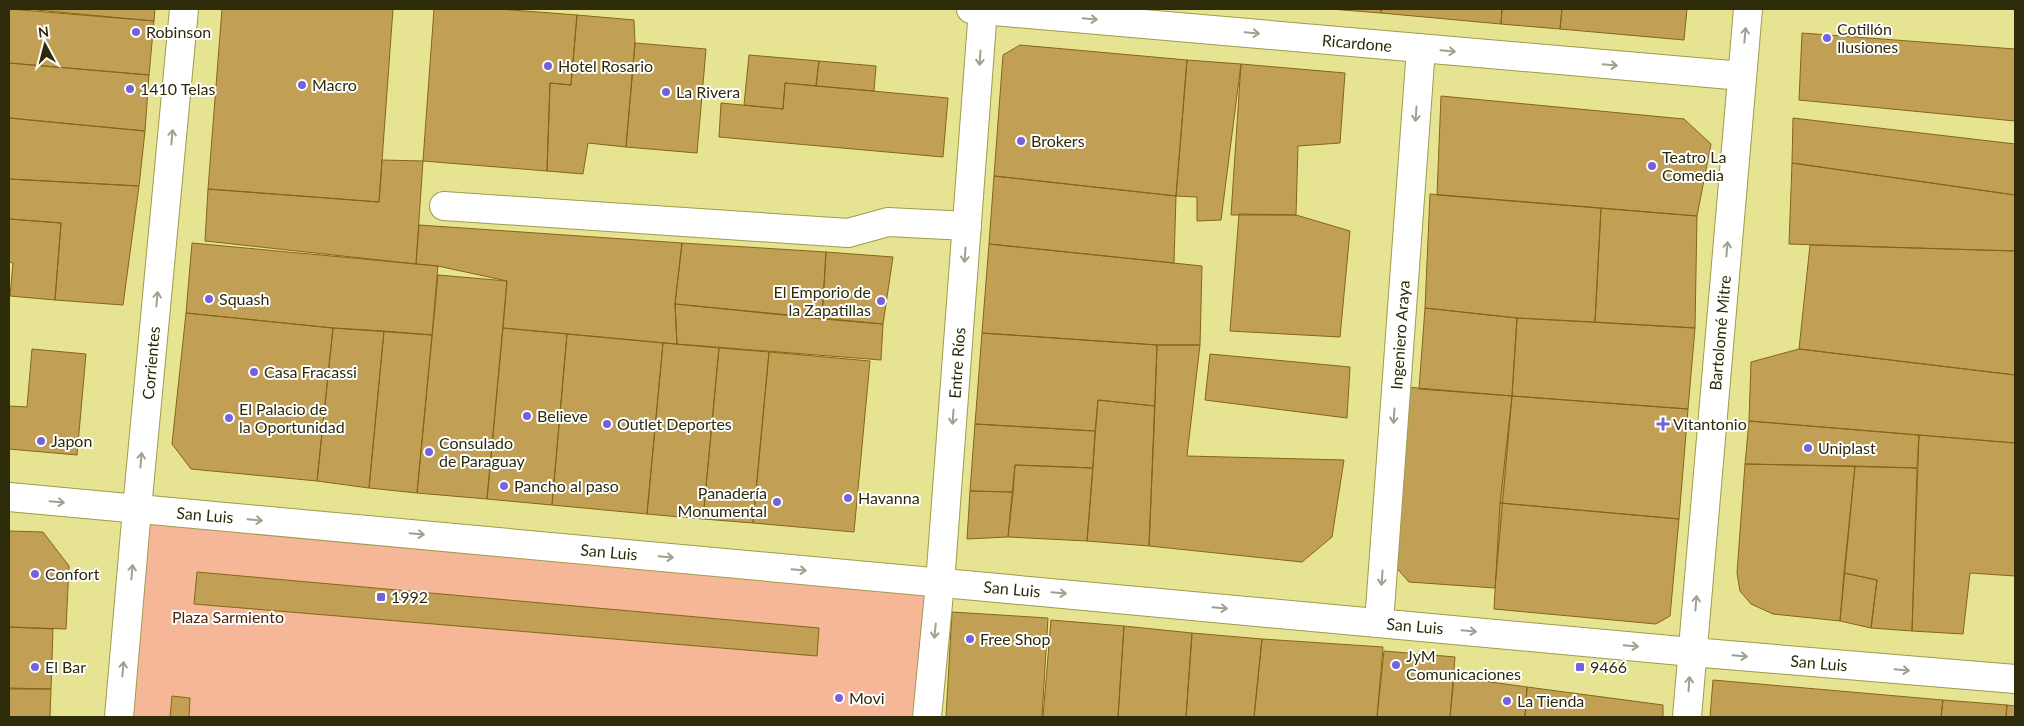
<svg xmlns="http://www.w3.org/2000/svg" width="2024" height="726" font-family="Lato,sans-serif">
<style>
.green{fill:#f6b799}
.building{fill:#c1a055;stroke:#856612}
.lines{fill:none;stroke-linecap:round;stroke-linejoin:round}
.minor-casing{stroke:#9f9b4c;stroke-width:30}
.major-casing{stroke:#9f9b4c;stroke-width:30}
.minor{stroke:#fff;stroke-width:28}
.major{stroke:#fff;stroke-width:28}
.oneway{stroke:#a0a090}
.poi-dot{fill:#7462dc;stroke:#fff;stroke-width:2}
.labels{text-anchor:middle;stroke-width:4;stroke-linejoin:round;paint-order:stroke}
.poi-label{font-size:16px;fill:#2d2b09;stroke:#fff;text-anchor:start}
.street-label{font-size:16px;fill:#2d2b09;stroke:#fff}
.park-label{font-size:16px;fill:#4e240e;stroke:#fff}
</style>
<rect width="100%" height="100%" fill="#e6e392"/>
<!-- green -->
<path class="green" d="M137,509L940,583L927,717H119Z"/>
<!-- building -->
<path class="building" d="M9,9L154,21L149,75L9,63Z
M26,9H155L154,21Z
M222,9H393L379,202L208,189Z
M434,9H499L577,15L571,85L550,83L547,171L423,161Z
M1330,9H1381V13Z
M1381,9H1502L1501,24L1381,13Z
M1502,9H1562L1560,29L1501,24Z
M1562,9H1687L1684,40L1560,29Z
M577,15L634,20L635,43L626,147L588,143L583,174L547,171L550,83L571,85Z
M1802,33L2015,49V121L1799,100Z
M635,43L706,49L697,153L626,147Z
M1020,45L1187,60L1176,196L994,176L1003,55Z
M749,55L819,61L816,86L785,83L783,109L744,105Z
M1187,60L1241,64L1221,220L1197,221V197L1176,196Z
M819,61L876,66L874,91L816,86Z
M9,63L149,75L145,131L9,118Z
M1241,64L1345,73L1340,143L1298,146L1296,215H1231Z
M785,83L948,98L943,157L719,137L721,103L783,109Z
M1441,96L1684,119L1711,144L1697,216L1437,195Z
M9,118L145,131L139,186L9,179Z
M1793,118L2015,144V195L1792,163Z
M382,160L423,161L416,264L205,241L208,189L379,202Z
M1792,163L2015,195V251L1789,244Z
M994,176L1176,196L1174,263L989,244Z
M9,179L139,186L123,305L55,300L61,223L9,219Z
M1430,194L1601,208L1595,322L1517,318L1425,308Z
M1601,208L1697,216L1695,328L1595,322Z
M1239,214L1296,215L1350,231L1340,337L1230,331Z
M9,219L61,223L55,300L10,296L13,263L9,262Z
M419,225L682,243L675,304L677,344L503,328L507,281L438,266L416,264Z
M192,243L438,266L432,335L333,328L186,313Z
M682,243L826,252L822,319L675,304Z
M989,244L1202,266L1200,345H1157L982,333Z
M1810,245L2015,251V375L1799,349Z
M826,252L893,257L883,324L822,319Z
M438,275L507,281L487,499L417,493Z
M675,304L883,324L881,360L677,344Z
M1425,308L1517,318L1512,396L1419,389Z
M186,313L333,328L317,481L191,469L172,444Z
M1517,318L1695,328L1688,409L1512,396Z
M333,328L384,331L369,488L317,481Z
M503,328L567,334L552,505L487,499Z
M384,331L432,335L417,493L369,488Z
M982,333L1157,345L1155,406L1098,400L1095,431L975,424Z
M567,334L663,343L647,514L552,505Z
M663,343L719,348L703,519L647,514Z
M1157,345H1200L1187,456L1344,460L1332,537L1302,562L1149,546Z
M719,348L769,352L753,523L703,519Z
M32,349L86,354L77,455L9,449V406L27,407Z
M1799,349L2015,375V443L1749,421L1751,362Z
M769,352L870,361L854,532L753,523Z
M1210,354L1350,367L1347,418L1205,400Z
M1406,387L1512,396L1495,588L1409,582L1393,564Z
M1512,396L1688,409L1679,519L1500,503Z
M1098,400L1155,406L1149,546L1087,541Z
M1749,421L1919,435L1917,468L1745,464Z
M975,424L1095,431L1093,468L1015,465L1013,492L970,491Z
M1919,435L2015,443V576L1970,573L1963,634L1912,631Z
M1745,464L1855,466L1840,621L1773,614L1751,604L1740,591L1737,573Z
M1015,465L1093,468L1087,541L1008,537Z
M1855,466L1917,468L1912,631L1871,628L1877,580L1844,573Z
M970,491L1013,492L1008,537L967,539Z
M1500,503L1679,519L1670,616L1656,624L1494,609Z
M9,531L43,532L69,566L66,629L9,627Z
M197,572L819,628L817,656L194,604Z
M1844,573L1877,580L1871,628L1840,621Z
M952,612L1048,618L1042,717H946Z
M1051,620L1124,626L1118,717H1043Z
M1124,626L1192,633L1186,717H1118Z
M9,627L53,629L51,689H9Z
M1192,633L1262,639L1254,717H1186Z
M1262,639L1383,647L1377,717H1254Z
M1384,651L1455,657L1450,717H1377Z
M1454,677L1527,687L1525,717H1450Z
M1713,680L1943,700L1941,717H1710Z
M1527,687L1663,705V717H1525Z
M9,688L51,689L50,717H9Z
M172,696L190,698L189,717H170Z
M1943,700L2007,705L2006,717H1941Z
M2007,705L2015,706V717H2006Z"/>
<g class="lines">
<!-- minor casing -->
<g class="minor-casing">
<path id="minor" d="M971,9L1742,76
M444,206L848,233L888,222L967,226
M9,497L1692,652L2015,679
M1379,623L1421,48
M1687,717L1748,9"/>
</g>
<!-- major casing -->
<g class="major-casing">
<path id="major" d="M119,717L137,509L184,9
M927,717L940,583L983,9"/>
</g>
<!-- minor -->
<use href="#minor" class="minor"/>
<!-- major -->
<use href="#major" class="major"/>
</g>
<!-- one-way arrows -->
<defs><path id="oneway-shaft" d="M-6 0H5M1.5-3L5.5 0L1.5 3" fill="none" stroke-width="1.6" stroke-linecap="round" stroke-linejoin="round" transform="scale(1.25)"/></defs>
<g class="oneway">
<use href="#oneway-shaft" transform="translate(1090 19) rotate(5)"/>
<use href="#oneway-shaft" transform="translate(1252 33) rotate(5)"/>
<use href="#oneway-shaft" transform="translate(1745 35) rotate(-85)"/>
<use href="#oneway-shaft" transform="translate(1448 51) rotate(5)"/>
<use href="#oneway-shaft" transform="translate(980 58) rotate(94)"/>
<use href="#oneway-shaft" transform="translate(1610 65) rotate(5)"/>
<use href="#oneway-shaft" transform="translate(1416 114) rotate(94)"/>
<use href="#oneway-shaft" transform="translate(172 137) rotate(-85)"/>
<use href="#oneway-shaft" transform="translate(1727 249) rotate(-85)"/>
<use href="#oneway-shaft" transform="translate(965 255) rotate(94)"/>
<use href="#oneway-shaft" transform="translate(157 299) rotate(-85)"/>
<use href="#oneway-shaft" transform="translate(1394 416) rotate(94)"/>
<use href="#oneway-shaft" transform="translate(953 417) rotate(94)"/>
<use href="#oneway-shaft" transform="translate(141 460) rotate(-85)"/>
<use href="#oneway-shaft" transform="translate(57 502) rotate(5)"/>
<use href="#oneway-shaft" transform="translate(255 520) rotate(5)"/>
<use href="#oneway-shaft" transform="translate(417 534) rotate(5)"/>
<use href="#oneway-shaft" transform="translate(666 557) rotate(5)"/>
<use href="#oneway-shaft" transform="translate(799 570) rotate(5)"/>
<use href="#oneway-shaft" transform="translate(132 572) rotate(-85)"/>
<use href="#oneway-shaft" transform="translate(1382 578) rotate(94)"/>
<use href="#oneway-shaft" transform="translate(1059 593) rotate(5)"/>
<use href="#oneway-shaft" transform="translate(1696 603) rotate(-85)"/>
<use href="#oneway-shaft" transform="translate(1220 608) rotate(5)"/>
<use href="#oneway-shaft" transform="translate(935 631) rotate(96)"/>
<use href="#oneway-shaft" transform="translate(1469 631) rotate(5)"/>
<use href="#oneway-shaft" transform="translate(1631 646) rotate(5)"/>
<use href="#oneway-shaft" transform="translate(1740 656) rotate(5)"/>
<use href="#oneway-shaft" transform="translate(123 669) rotate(-85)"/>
<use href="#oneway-shaft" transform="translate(1902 670) rotate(5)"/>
<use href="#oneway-shaft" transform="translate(1689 684) rotate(-86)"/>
</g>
<!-- markers -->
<g class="poi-dot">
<circle cx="136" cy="32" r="5"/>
<circle cx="1827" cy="38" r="5"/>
<circle cx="548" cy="66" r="5"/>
<circle cx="302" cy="85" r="5"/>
<circle cx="130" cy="89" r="5"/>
<circle cx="666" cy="92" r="5"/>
<circle cx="1021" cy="141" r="5"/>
<circle cx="1652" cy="166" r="5"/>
<circle cx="209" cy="299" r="5"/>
<circle cx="881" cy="301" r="5"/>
<circle cx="254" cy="372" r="5"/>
<circle cx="527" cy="416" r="5"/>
<circle cx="229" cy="418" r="5"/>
<circle cx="607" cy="424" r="5"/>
<path d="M1660.5 416.5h5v5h5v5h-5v5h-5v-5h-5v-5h5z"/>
<circle cx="41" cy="441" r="5"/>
<circle cx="1808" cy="448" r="5"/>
<circle cx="429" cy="452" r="5"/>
<circle cx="504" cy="486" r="5"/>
<circle cx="848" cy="498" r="5"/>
<circle cx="777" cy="502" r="5"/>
<circle cx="35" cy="574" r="5"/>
<rect x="376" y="592" width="10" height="10" rx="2.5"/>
<circle cx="970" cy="639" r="5"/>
<circle cx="1396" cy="665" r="5"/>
<circle cx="35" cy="667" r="5"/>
<rect x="1575" y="662" width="10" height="10" rx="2.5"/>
<circle cx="839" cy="698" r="5"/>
<circle cx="1507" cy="701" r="5"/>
</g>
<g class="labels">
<!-- poi labels -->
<g class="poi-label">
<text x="1837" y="35">Cotillón<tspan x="1837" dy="18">Ilusiones</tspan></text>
<text x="146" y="38">Robinson</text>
<text x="558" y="72">Hotel Rosario</text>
<text x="312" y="91">Macro</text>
<text x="140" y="95">1410 Telas</text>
<text x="676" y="98">La Rivera</text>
<text x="1031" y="147">Brokers</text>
<text x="1662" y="163">Teatro La<tspan x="1662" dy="18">Comedia</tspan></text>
<text x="871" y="298" text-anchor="end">El Emporio de<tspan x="871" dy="18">la Zapatillas</tspan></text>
<text x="219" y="305">Squash</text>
<text x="264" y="378">Casa Fracassi</text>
<text x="239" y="415">El Palacio de<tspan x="239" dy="18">la Oportunidad</tspan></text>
<text x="537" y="422">Believe</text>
<text x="617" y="430">Outlet Deportes</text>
<text x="1673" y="430">Vitantonio</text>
<text x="51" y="447">Japon</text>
<text x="439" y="449">Consulado<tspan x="439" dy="18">de Paraguay</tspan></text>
<text x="1818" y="454">Uniplast</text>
<text x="514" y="492">Pancho al paso</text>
<text x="767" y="499" text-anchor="end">Panadería<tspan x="767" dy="18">Monumental</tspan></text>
<text x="858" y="504">Havanna</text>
<text x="45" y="580">Confort</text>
<text x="391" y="603">1992</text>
<text x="980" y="645">Free Shop</text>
<text x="1406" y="662">JyM<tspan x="1406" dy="18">Comunicaciones</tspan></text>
<text x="45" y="673">El Bar</text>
<text x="1590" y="673">9466</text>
<text x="849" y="704">Movi</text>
<text x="1517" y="707">La Tienda</text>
</g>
<!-- street labels -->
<g class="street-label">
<text transform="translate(1357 43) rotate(5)" y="6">Ricardone</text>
<text transform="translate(1720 333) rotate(-85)" y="6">Bartolomé Mitre</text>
<text transform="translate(1400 335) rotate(-86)" y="6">Ingeniero Araya</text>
<text transform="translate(151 363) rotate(-85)" y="6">Corrientes</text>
<text transform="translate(957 363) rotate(-86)" y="6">Entre Ríos</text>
<text transform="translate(205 515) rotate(5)" y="6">San Luis</text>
<text transform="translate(609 552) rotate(5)" y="6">San Luis</text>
<text transform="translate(1012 589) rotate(5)" y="6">San Luis</text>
<text transform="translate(1415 626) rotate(5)" y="6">San Luis</text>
<text transform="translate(1819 663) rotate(5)" y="6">San Luis</text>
</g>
<!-- park labels -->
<g class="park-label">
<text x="228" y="623">Plaza Sarmiento</text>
</g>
</g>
<!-- border -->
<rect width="2024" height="726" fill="none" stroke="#2d2b09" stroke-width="20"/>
<!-- north arrow -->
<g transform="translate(45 45) rotate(353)" stroke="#ffffff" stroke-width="4" paint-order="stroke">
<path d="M0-4L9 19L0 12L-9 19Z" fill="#2d2b09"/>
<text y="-8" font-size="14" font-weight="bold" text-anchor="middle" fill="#2d2b09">N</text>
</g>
</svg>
